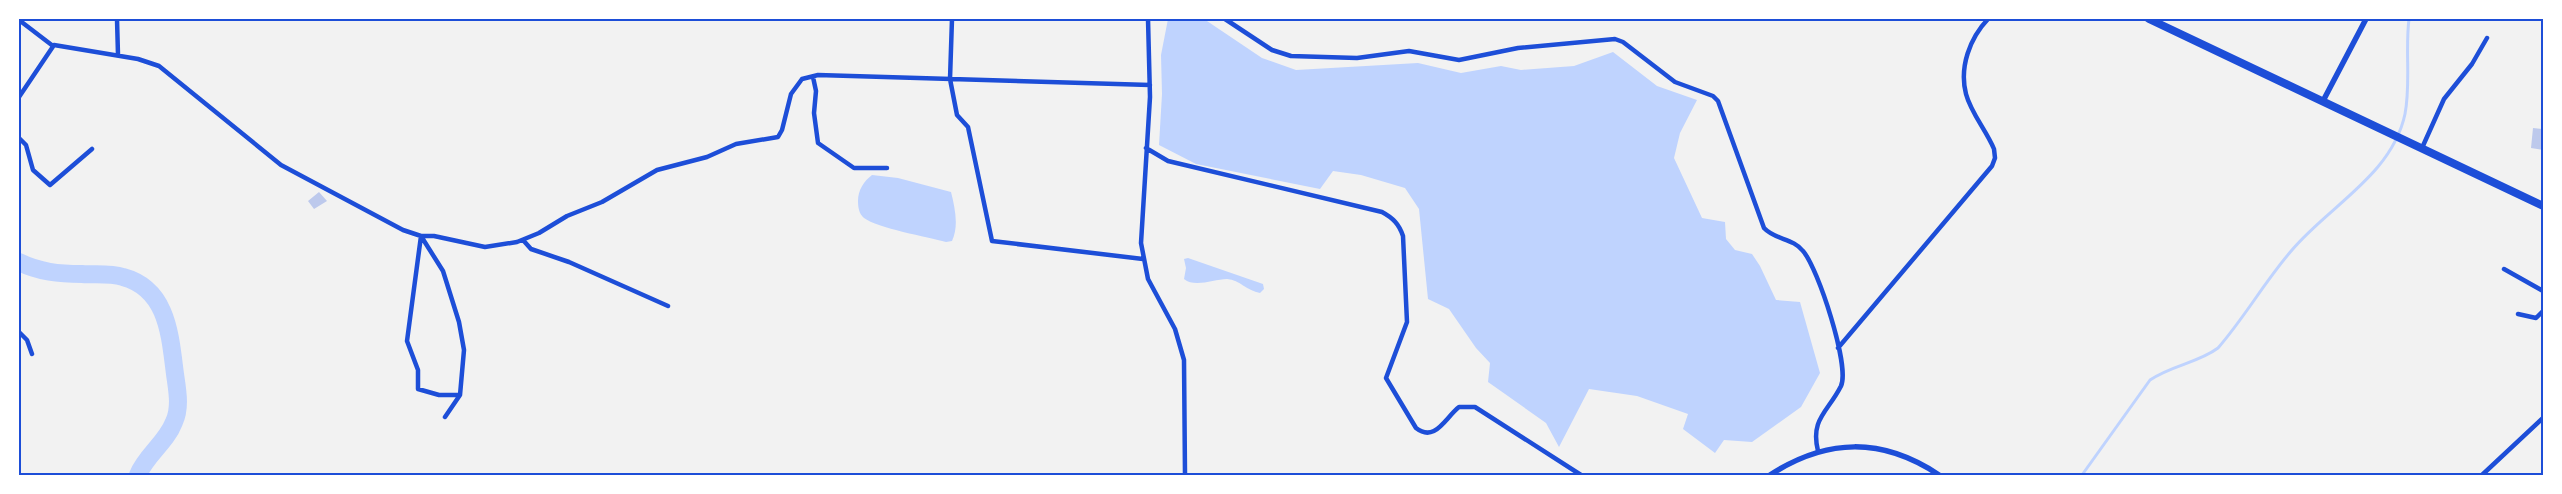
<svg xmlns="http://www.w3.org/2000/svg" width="2562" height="494" font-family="'Fira Sans',sans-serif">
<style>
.water{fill:#bfd3fe}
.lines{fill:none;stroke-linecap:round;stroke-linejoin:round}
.stream{stroke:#bfd3fe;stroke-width:3}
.river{stroke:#bfd3fe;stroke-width:18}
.building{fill:#bdc9ec}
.minor{stroke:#1d4ed8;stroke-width:4.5}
.tertiary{stroke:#1d4ed8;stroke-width:5.5}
.trunk{stroke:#1d4ed8;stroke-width:8}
.neatline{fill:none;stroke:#1d4ed8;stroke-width:2}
</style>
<rect width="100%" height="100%" fill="#f2f2f2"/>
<!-- water -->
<path class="water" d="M1168,19H1204L1262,58L1296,70L1418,63L1461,73L1501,66L1521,70L1574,66L1613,52L1657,86L1697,100L1680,133L1674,158L1702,218L1725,222L1726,239L1735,250L1752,254L1760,266L1776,300L1800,302L1820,373L1801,407L1752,442L1724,440L1715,453L1683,429L1688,414L1637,396L1589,389L1559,447L1546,423L1488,382L1490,363L1476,348L1449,309L1428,299L1419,209L1405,188L1361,175L1333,171L1320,189L1196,164L1159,145L1162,94L1161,55Z
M872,175L898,178L951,192C955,208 959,226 952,241L946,242C928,237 877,228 864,218C859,214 858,207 858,201C858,190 864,181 872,175Z
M1188,258L1263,284L1264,289L1260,293C1247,291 1240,280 1227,279C1214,279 1195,288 1184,279L1186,268L1184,259Z"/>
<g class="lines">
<!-- stream -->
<path class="stream" d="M2082,475L2150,380C2172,365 2198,363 2218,348C2245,317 2265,281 2292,250C2329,206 2392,175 2405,114C2411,83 2405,50 2409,19"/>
<!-- river -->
<path class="river" d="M19,262C39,272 59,274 82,274C96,275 110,273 123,277C168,289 170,336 175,374C177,389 181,407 174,422C166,443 146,455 138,475"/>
</g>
<!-- building -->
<path class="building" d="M2533,128L2543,129V150L2531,148Z
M319,192L327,201L314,209L308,201Z"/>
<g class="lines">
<!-- minor -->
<path class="minor" d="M117,19L118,55
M952,19L950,79L957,115L968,127L992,241L1143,259
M1148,19L1150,97L1141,243L1148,279L1175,329L1184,360L1185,475
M1225,19L1272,50L1291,56L1357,58L1409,51L1459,60L1518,48L1615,39L1623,42L1675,82L1713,96L1718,101L1764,228C1775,240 1793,238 1803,251C1818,268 1850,366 1841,386C1828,412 1810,419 1818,451
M19,20L53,46
M813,77L816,91L814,113L818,143L854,168H887
M19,97L54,45L138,59L159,66L281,165L403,230L421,236H434L485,247L517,242L539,233L567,216L602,202L657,170L707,157L736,144L778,137L782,130L791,94L802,79L818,75L1150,85
M19,138L26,145L33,170L50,185L92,149
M1146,148L1168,161L1382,212C1393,218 1399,224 1403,236L1407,322L1386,378L1416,428C1435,443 1445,418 1459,407H1475L1581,475
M2422,148L2444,99L2472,64L2487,38
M421,236L407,341L418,370V389L439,395H460
M421,236L443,271L459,322L464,350L460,395L445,417
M523,240L531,249L569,262L668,306
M2504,269L2543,291
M2518,314L2536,318L2543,311
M19,332L27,340L32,354
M1838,348L1992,166L1995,158L1994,149C1986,130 1971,113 1966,94C1959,67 1970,38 1988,19
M2482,475L2543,418"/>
<!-- tertiary -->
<path class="tertiary" d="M2323,101L2366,19
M1770,475C1827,438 1882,437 1939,475"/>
<!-- trunk -->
<path class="trunk" d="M2149,19L2543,206"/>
</g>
<!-- border -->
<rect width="2562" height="494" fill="none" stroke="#ffffff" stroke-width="40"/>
<rect x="20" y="20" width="2522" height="454" class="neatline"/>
</svg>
